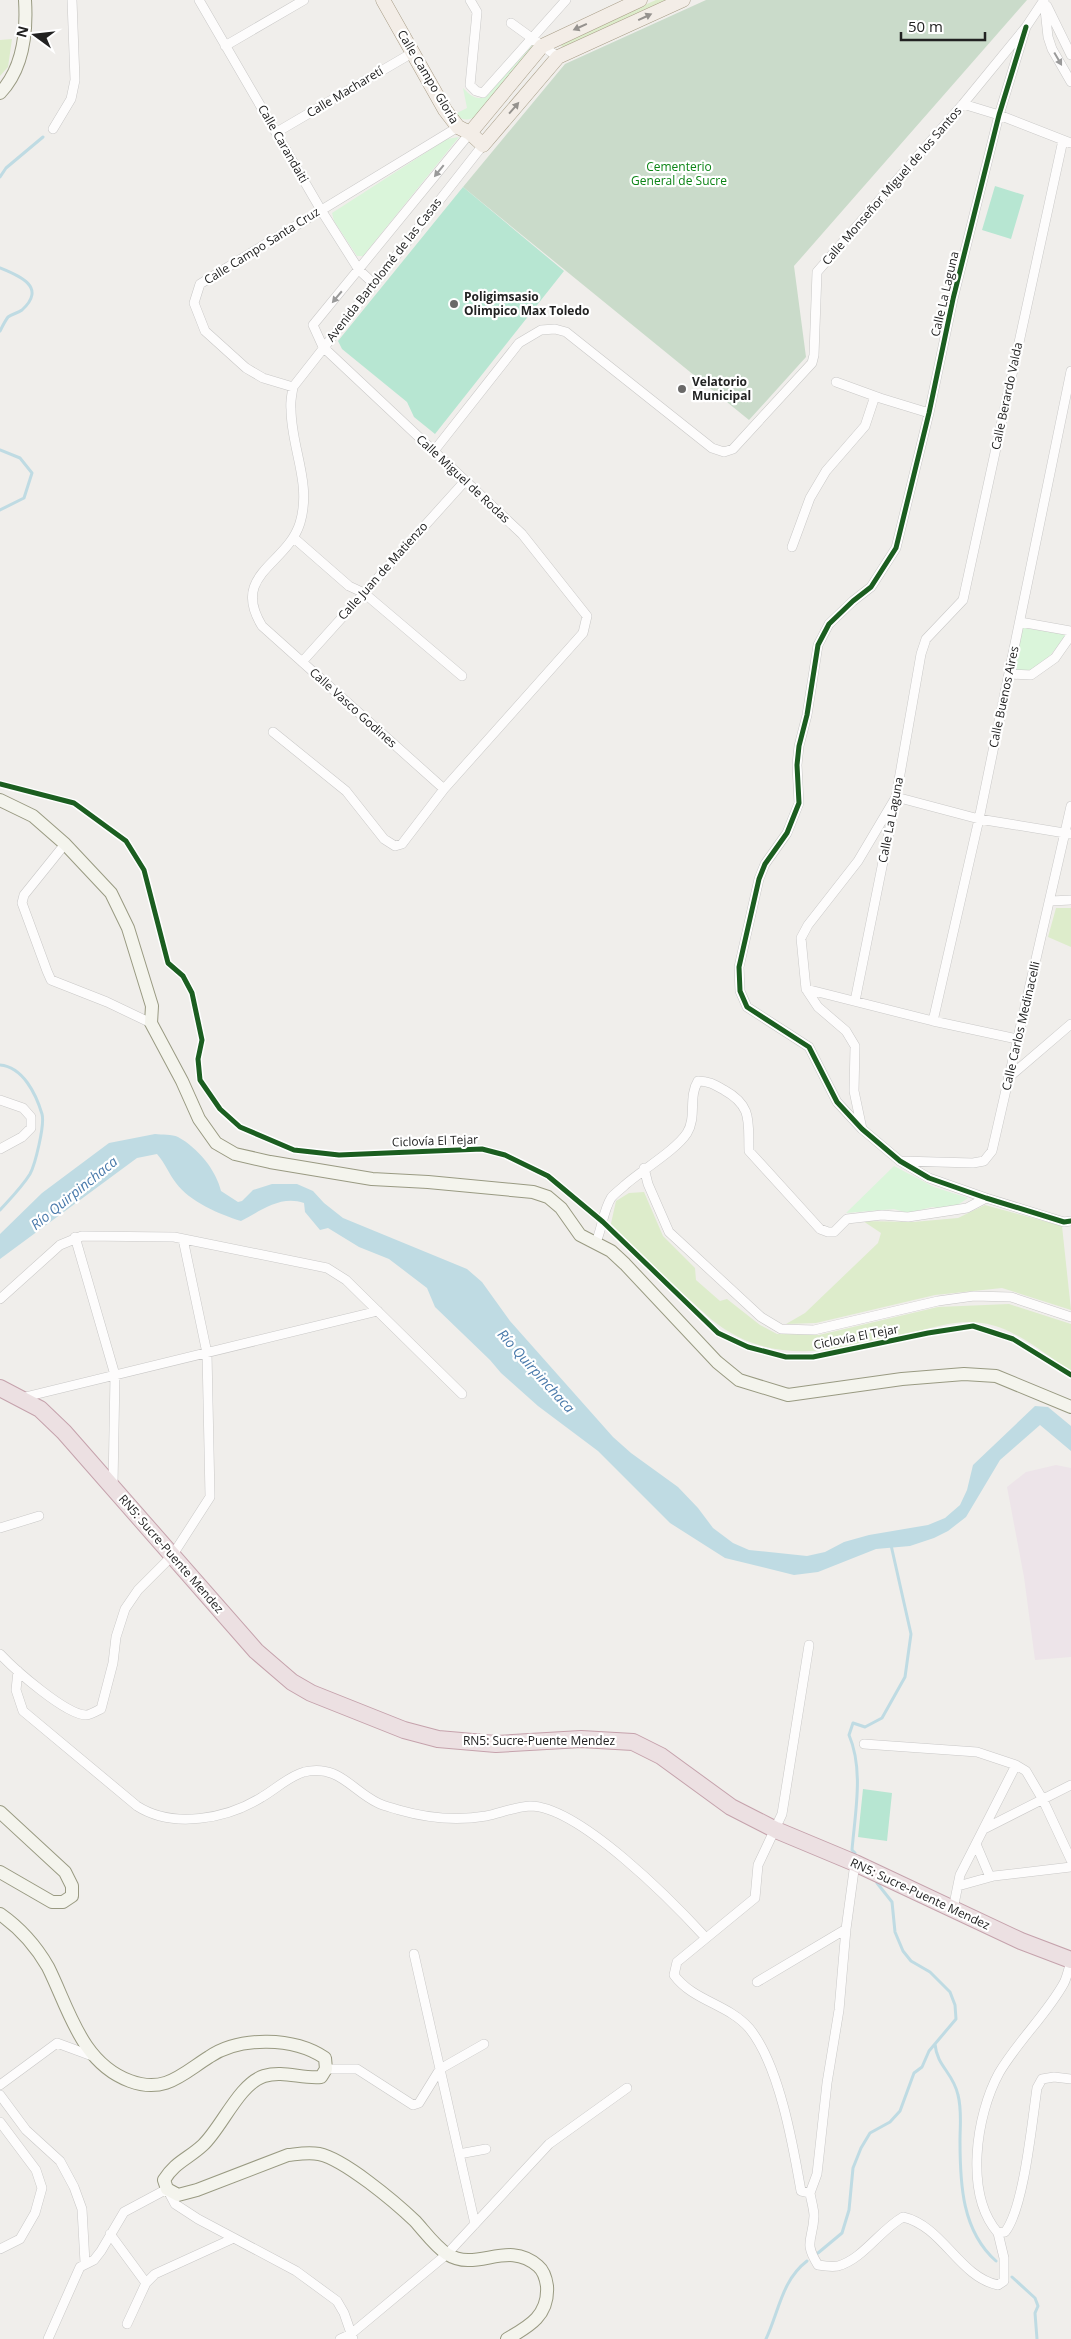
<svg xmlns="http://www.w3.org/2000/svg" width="1071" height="2339" font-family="'Open Sans',sans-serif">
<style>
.industrial{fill:#ede4e9}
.grass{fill:#ddeccb}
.cemetery{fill:#cadbca}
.park{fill:#daf5da}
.pitch{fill:#b7e6d2}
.water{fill:#bfdbe3}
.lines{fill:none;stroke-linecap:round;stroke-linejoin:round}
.stream{stroke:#bfdbe3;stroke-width:3}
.street-casing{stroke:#c9c8c7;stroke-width:10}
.secondary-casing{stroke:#999a82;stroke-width:14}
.primary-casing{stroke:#a79c86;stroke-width:15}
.highway-casing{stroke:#c5a2ac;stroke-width:18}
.street{stroke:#fdfcfc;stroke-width:9}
.secondary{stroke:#f4f4ed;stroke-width:12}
.primary{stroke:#f3ede7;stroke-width:14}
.highway{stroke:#ece0e2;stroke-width:16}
.cycleway-casing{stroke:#fff;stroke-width:8}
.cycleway{stroke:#1b5e20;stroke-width:5}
.oneway{fill:#95928e}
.oneway2{fill:#9a9a9a}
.poi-dot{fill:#6a6968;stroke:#fff;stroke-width:2}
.labels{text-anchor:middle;stroke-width:4.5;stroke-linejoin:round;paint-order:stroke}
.street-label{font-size:12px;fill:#222;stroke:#fff}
.park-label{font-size:12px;fill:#0c8416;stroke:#fff}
.poi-label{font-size:12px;font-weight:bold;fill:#222;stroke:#fff;text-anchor:start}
.water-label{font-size:14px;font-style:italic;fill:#4a7aab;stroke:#fff}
</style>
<rect width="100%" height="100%" fill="#f0eeeb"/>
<!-- industrial -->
<path class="industrial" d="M1056,1465L1071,1468V1657L1035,1660L1024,1577L1007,1487L1026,1472Z"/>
<!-- grass -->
<path class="grass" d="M656,0H673L565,48L561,46L563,41Z
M12,39L8,67L0,76V40Z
M1056,908H1071V947L1048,937Z
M644,1192L663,1236L695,1268L696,1280L720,1301L727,1299L760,1325L777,1334L819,1335L938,1307L1009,1304L1071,1324V1371C1042,1353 1016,1328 982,1323C959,1319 936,1327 914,1332C844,1349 774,1370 712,1320L610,1228L616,1201L629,1193Z
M985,1205L1062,1226L1071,1310L1002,1288L935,1295L816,1323L786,1324L805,1313L878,1243L881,1233L863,1221L913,1222L958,1218Z"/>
<!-- cemetery -->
<path class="cemetery" d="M706,0H1027L794,266L806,357L749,420L463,187L565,64Z"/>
<!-- park -->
<path class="park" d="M531,44L534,47L477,116C468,121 463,121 455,114L467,108L463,88C471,96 476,101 487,96Z
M459,137L363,256H357L334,221L332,213L447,139Z
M1024,628L1066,634C1054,652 1041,671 1018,672L1013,666L1020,630Z
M894,1166L934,1187L968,1198L950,1210L932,1207L908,1213L894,1209L846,1213Z"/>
<!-- pitch -->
<path class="pitch" d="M995,186L1024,195L1011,239L982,230Z
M463,187L564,271L435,434L414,417L407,402L342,349L338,341Z
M863,1789L892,1793L887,1841L858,1837Z"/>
<!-- water -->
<path class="water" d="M155,1134C162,1135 172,1134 178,1137C198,1148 216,1170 221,1191L238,1202L242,1201L253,1190L272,1184H297L313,1191L324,1203L343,1218L467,1269L482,1282L510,1321L613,1437L631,1453L678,1487L698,1508L713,1528L733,1543L749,1550L807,1556L825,1552L844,1542L869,1535L928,1525L945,1518L960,1505L967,1490L973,1465L1035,1406L1048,1407L1071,1426V1451L1040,1425L1000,1460L966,1517L948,1531L934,1538L910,1546L876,1549L818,1572L794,1575L725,1558L670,1523L598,1451L538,1406L501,1373L490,1360L435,1307L427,1288L389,1259L359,1247L328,1228L320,1230L305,1212L304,1203C280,1195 261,1211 241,1221C219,1214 190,1202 176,1183C169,1174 165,1163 157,1154L137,1158L0,1259V1234L42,1193L109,1143Z"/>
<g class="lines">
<!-- stream -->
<path class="stream" d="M0,177L6,168L43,137
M0,268C20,276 47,287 22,310C18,313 12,314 8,317C5,321 2,327 0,331
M0,450L20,458L32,473L24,498L0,510
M0,1065C23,1067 36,1094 42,1114C45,1125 35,1165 30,1174C22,1187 10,1199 0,1210
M855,1853L852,1850C855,1813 864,1770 849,1735L853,1723L865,1727L882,1718L905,1677L911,1634L891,1545
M935,2044C937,2067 953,2072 958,2095C962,2110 960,2125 960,2141C960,2184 962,2231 996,2261
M818,2253L842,2233L849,2210L853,2168L861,2148L870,2133L890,2122L900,2111L914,2073L922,2067L929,2051L956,2019L955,2005L950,1992L930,1972L911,1961L903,1951L895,1932L892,1902L877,1883
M1012,2277L1035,2298L1038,2306L1035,2313L1037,2339
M766,2339C779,2311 782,2280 807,2261"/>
<!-- street casing -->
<g class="street-casing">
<path id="street" d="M199,0L321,210L359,270L373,283
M470,0L477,12L470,85L476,91L483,93L566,0
M1044,0L1048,37L1052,49L1071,82
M1047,6L1071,55
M511,23L558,57
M1026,27L999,115L953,299L929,413L896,548L871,587L853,601L829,624L818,645L807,715L799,746L797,765L799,803L787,833L765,864L759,879L739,967L740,991L747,1007L809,1047L837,1102L862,1129L900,1161L929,1178L986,1198L1064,1222L1071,1221
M225,46L304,0
M963,104L999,115L1071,143
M53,129L71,99L75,80L72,0
M277,132L412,53
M836,382L880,398L929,413
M293,387L263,378L246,368L205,331L194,303L200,284L458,127
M434,451L519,343L541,330L555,329L566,332L712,448L724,452L733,449L812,363L814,355L817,272L963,104L1026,27L1044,0
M294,538L349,586L364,593L462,676
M792,547L810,498L826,471L865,426L875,396
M1020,622L1071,631
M302,662L465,481
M1009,674L1031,675L1055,658L1071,635
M273,732L346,791L384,839L395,846L402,844L444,789L583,633L587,616L522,534L323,347L313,325L470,133
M444,789L262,626C230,574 287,565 300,523C312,483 291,448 291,409C290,402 292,394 293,387L483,145
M65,844L24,895L22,903L47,971L51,980L107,1002L151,1023
M1051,901L1071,900
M806,989L818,1007L846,1031L855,1046L854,1091L862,1129
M855,1001L896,797L921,654L926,639L963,600L1063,140
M933,1021L979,819L1071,371
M1017,1039L933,1021L806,989L801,938L808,925L858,861L896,797L979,819L1071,834
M1008,1078L1071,1024
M0,1100L23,1108L31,1117V1128L22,1137L0,1149
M901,1161L973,1163L984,1161L992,1151L1071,806
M644,1168L648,1184L669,1232L761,1317L781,1329L814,1330L938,1301L974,1296L1011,1297L1071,1317
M75,1237L115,1375L113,1485
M596,1242C602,1229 603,1211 611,1198C614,1194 621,1189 625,1185C642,1170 676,1150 687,1133C697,1117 688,1097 698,1081C708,1081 714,1084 724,1090C753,1106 748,1122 749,1151L820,1229L828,1232H834L847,1219L882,1215L908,1217L967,1208L986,1198
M0,1299L60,1245L82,1236L174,1237L327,1268L346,1280L462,1394
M21,1398L378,1311
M0,1528L39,1516
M809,1645L782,1814L758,1865L755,1898L677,1962L674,1975C693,2001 728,2004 749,2028C779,2064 793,2145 801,2191L810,2193L817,2174L827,2083L839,2010L846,1929L855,1863
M0,1654C14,1669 66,1715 86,1715C90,1715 96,1711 101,1709L113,1663L116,1637L125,1609L138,1590L172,1556L210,1497L207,1353L183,1239
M18,1671L16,1690L23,1711L137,1806C173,1829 227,1819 262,1797C276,1789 289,1776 304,1772C339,1764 351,1790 378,1803C384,1806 393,1808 399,1810C427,1818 457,1821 486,1816C500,1813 515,1807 530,1806C579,1806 673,1902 706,1938
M864,1744L977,1752L1016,1765L1026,1771L1043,1800L1071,1860
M984,1829L1071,1785
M976,1844L990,1877
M958,1886L994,1876L1071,1867
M953,1909L960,1875L1016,1765
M414,1954L475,2224
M1071,1961C1069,1968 1067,1977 1064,1983C1047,2014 1017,2042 999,2073C976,2115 964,2194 998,2233L1005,2232C1024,2208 1032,2122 1037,2088L1042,2079L1054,2077L1071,2079
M757,1982L846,1929
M326,2069H357L413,2105L419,2103L440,2069L484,2044
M0,2085L57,2043L95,2057
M0,2095L26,2130L60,2161L74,2187L82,2209L85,2263
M0,2122L36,2170L42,2188L35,2213L20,2239L0,2249
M459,2154L486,2149
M810,2193C811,2200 814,2209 814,2216C813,2241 803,2241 818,2265C824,2266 832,2267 838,2266C863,2259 880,2230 903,2217C943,2226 959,2277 998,2285L1004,2281V2258L998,2233
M110,2234L146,2283
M127,2324L146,2283L155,2274L234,2238
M48,2339L80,2267L94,2260L101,2251L124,2212L167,2189L175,2204L198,2219L296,2271L337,2301L344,2313L353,2339
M340,2339L351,2334L447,2254L549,2144L627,2088"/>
</g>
<!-- secondary casing -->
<g class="secondary-casing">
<path id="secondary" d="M0,93C24,68 27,32 25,0
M0,800L33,816L65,844L111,893L128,928L152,1006L151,1023L182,1081L199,1119L216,1143L235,1154L270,1162L372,1179L428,1182L533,1192L548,1197L561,1208L580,1235L611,1251L625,1264L717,1362L739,1380L788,1395L902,1379L964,1374L996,1376L1071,1407
M0,1812L65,1872L72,1886V1896L63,1902H52L0,1872
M0,1914C20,1928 36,1946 48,1967C69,2009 81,2063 130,2081C165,2094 182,2074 209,2057C240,2036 294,2037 325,2058L326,2069L321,2077C302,2079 283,2070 264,2076C239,2084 222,2127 203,2145C188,2159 175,2162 164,2180L167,2189L178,2195L197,2190L288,2155C298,2154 308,2152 319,2154C344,2159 395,2202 415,2221C425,2232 435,2246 447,2254C477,2273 507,2239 538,2266C544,2271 546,2279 547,2286C549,2315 530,2326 507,2339"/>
</g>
<!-- primary casing -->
<g class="primary-casing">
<path id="primary" d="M383,0L445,110L458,127L470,133L483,145L558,57L683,0
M470,133L542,46L640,0"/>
</g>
<!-- highway casing -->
<g class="highway-casing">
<path id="highway" d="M0,1388L40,1409L64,1432L256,1651L292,1682L311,1693L404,1730L438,1739L496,1744L581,1739L633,1742L661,1756L731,1807L776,1830L855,1863L1021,1941L1071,1960"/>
</g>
<!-- street -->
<use href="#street" class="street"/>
<!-- secondary -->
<use href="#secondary" class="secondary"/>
<!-- primary -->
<use href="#primary" class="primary"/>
<!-- highway -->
<use href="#highway" class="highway"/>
<!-- cycleway casing -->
<g class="cycleway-casing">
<path id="cycleway" d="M1026,27L999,115L953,299L929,413L896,548L871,587L853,601L829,624L818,645L807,715L799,746L797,765L799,803L787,833L765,864L759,879L739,967L740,991L747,1007L809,1047L837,1102L862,1129L900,1161L929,1178L986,1198L1064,1222L1071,1221
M0,784L74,803L126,841L144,870L168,963L183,976L192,993L202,1040L198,1059L200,1080L220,1109L240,1127L294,1150L339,1155L482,1149L505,1155L548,1176L603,1222L718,1333L748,1347L786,1357H813L928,1333L973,1326L1013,1339L1071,1375"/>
</g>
<!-- cycleway -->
<use href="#cycleway" class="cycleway"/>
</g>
<!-- one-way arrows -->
<defs><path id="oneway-solid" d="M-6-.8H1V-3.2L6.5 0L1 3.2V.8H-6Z" transform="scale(1.25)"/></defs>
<g class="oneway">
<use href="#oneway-solid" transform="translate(645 17) rotate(-25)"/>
<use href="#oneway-solid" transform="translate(580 27) rotate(156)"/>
<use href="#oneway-solid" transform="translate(514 108) rotate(-49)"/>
</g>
<g class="oneway2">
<use href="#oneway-solid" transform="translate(1058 59) rotate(60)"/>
<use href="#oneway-solid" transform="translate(439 171) rotate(129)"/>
<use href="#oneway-solid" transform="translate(337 297) rotate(130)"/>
</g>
<!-- markers -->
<g class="poi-dot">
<circle cx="454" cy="304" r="5"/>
<circle cx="682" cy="389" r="5"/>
</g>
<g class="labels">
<!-- street labels -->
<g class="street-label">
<text transform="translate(428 77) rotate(59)" y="4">Calle Campo Gloria</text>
<text transform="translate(345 92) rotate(-31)" y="4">Calle Macharetí</text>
<text transform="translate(283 144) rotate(60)" y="4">Calle Carandaiti</text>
<text transform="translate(892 186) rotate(-49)" y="4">Calle Monseñor Miguel de los Santos</text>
<text transform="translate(262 246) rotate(-32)" y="4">Calle Campo Santa Cruz</text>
<text transform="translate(384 270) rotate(-52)" y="4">Avenida Bartolomé de las Casas</text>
<text transform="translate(945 294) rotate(-77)" y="4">Calle La Laguna</text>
<text transform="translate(1007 396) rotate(-78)" y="4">Calle Berardo Valda</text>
<text transform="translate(463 479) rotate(43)" y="4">Calle Miguel de Rodas</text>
<text transform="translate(383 571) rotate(-48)" y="4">Calle Juan de Matienzo</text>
<text transform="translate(1004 697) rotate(-78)" y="4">Calle Buenos Aires</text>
<text transform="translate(353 708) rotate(42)" y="4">Calle Vasco Godines</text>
<text transform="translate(891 820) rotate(-79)" y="4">Calle La Laguna</text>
<text transform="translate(1021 1026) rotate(-77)" y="4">Calle Carlos Medinacelli</text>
<text transform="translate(435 1141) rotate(-2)" y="4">Ciclovía El Tejar</text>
<text transform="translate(856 1337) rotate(-11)" y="4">Ciclovía El Tejar</text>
<text transform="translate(171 1554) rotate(49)" y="4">RN5: Sucre-Puente Mendez</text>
<text x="539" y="1745">RN5: Sucre-Puente Mendez</text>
<text transform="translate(920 1894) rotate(25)" y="4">RN5: Sucre-Puente Mendez</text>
</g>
<!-- park labels -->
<g class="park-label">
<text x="679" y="171">Cementerio<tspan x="679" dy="14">General de Sucre</tspan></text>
</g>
<!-- poi labels -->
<g class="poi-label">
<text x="464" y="301">Poligimsasio<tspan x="464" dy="14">Olimpico Max Toledo</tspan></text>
<text x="692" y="386">Velatorio<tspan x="692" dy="14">Municipal</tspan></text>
</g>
<!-- water labels -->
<g class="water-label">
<text transform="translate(74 1193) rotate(-39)" y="5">Río Quirpinchaca</text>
<text transform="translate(536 1371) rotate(48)" y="5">Río Quirpinchaca</text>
</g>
</g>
<!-- north arrow -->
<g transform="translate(35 35) rotate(285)" stroke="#ffffff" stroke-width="4" paint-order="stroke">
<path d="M0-4L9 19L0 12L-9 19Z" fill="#222222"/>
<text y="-8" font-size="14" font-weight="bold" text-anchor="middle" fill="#222222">N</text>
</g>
<!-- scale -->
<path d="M901 32v8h84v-8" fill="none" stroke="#222222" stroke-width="2.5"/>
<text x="908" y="32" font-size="15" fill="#222222" stroke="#ffffff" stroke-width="4" paint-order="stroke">50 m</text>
</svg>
